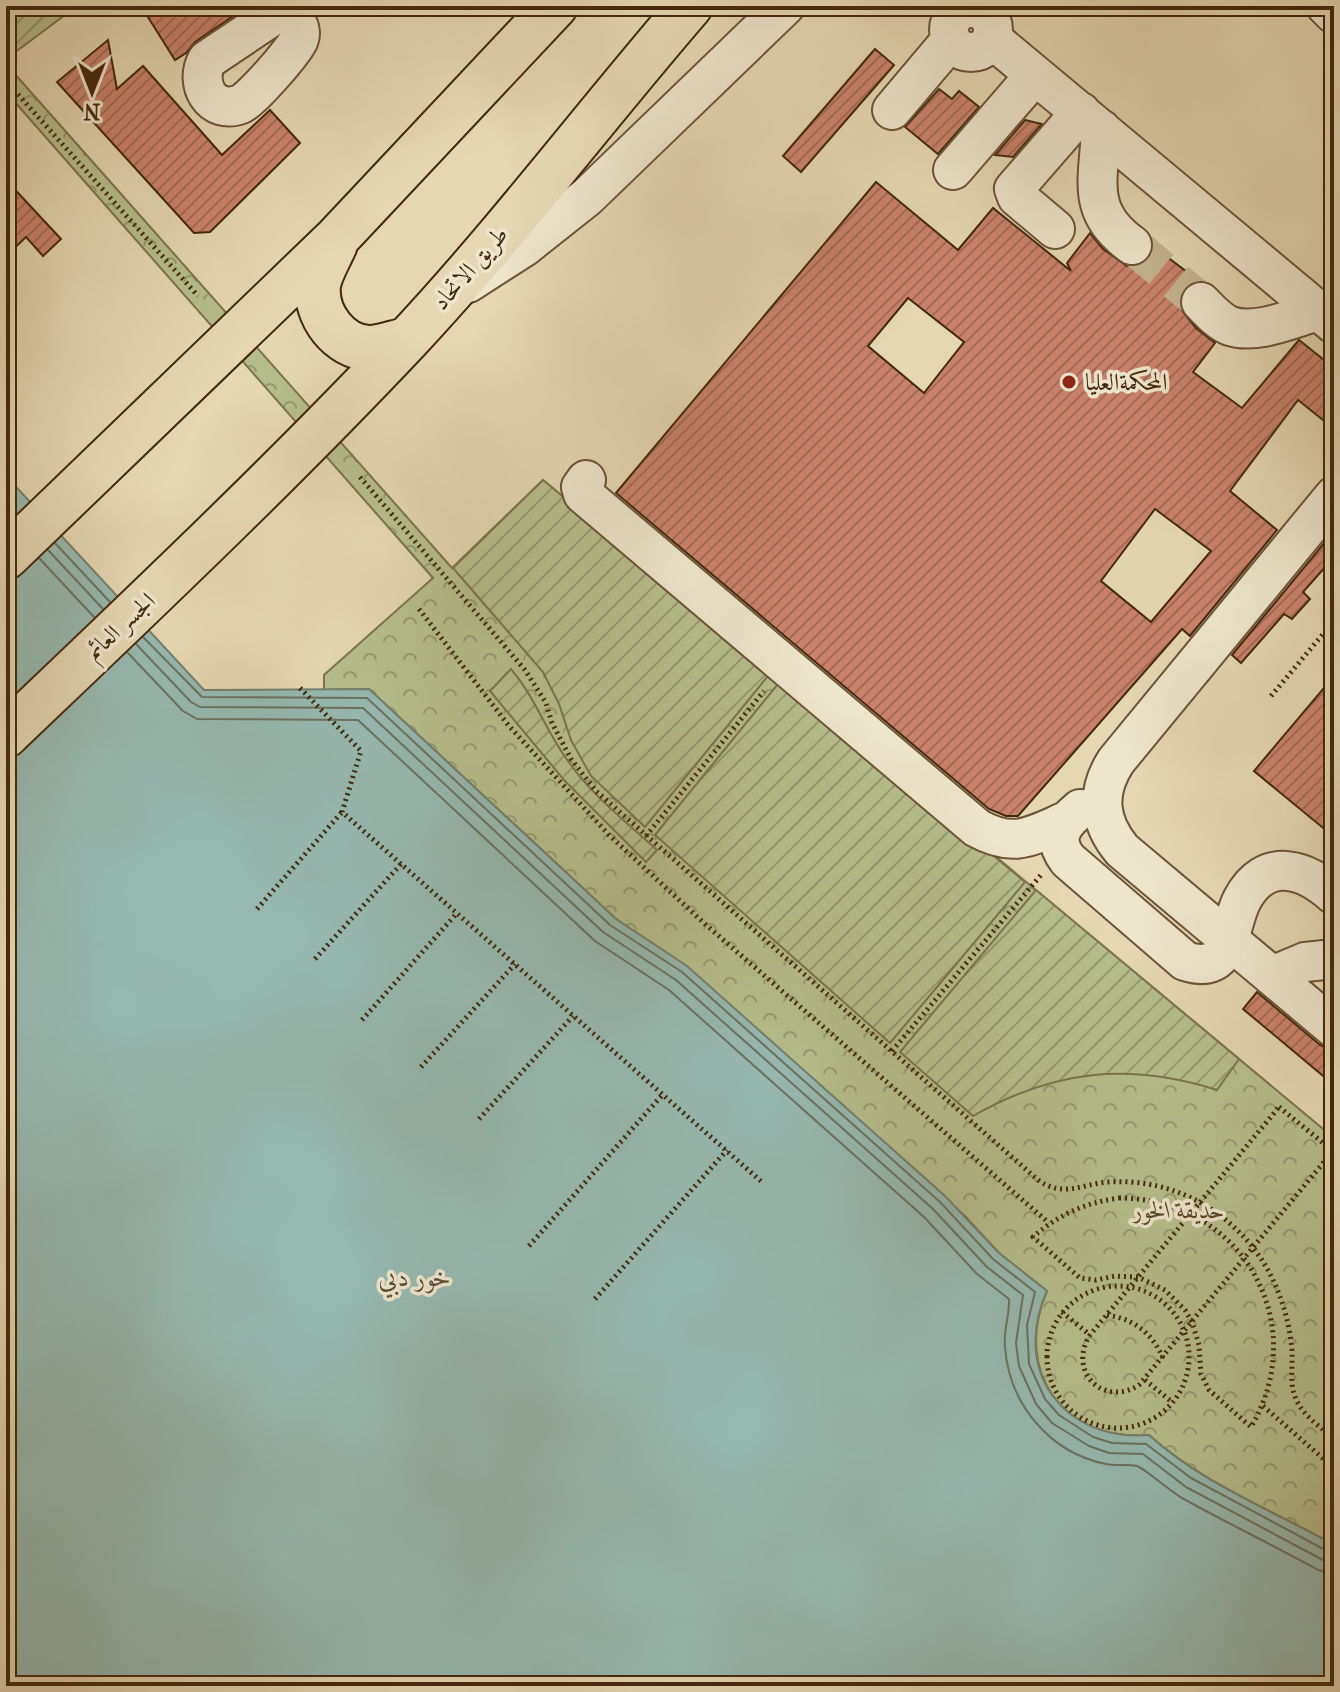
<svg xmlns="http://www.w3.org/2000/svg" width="1340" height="1692" font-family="'IM FELL French Canon',Amiri,serif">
  <defs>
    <pattern id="park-crowns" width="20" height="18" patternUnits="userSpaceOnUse" patternTransform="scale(2)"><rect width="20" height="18" fill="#b5be8b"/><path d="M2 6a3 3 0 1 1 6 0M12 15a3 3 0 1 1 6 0" fill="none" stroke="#959a70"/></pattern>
    <pattern id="garden-furrows" width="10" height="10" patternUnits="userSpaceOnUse" patternTransform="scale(2)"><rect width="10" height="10" fill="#b5be8b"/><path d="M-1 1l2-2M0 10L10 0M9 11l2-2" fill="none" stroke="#959a70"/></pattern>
    <pattern id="building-hatch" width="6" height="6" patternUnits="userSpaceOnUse" patternTransform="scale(2)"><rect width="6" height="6" fill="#c9826a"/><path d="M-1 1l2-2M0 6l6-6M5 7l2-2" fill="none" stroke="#a56a56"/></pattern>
  </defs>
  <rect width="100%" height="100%" fill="#e4d7b1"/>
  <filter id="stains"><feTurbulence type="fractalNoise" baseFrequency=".0025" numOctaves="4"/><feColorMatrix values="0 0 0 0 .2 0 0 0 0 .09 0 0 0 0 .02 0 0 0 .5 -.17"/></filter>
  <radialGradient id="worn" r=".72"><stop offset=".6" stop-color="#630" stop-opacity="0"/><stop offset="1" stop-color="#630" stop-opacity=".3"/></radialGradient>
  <path fill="url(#park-crowns)" stroke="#7c734c" stroke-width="2" d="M6,64l446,504 91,-88 791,658v407c-62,-35 -132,-62 -185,-110 -87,7 -136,-65 -102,-144l-48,-38 -34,-37 -316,-274 -33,-23 -247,-230 -45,1v-15l109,-97 -427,-486z"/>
  <path fill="url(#garden-furrows)" stroke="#7c734c" stroke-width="2" d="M51,6h26l-71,53v-47l17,3z
    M543,480l229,191 -127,156 -54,-51 -20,-36 -12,-36 -16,-32 -90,-104z
    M511,669c24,28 34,60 55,89 24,36 59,63 91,92l-11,12 -82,-82 -74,-89z
    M782,679l243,203 -135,161 -235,-208z
    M1036,890l203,169 -22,31c-89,-28 -163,-20 -244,26l-73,-64z"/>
  <path fill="#96b8b0" stroke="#757e6e" stroke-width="2" d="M6,476l198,214 165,-1 247,230 71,47 258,230 54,57 48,38c-36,79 16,151 102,144 52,48 123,75 185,110v141h-1328z"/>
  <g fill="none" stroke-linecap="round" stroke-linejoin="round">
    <path stroke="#6d705e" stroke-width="2" d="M55,543l55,59
      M48,550l55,59
      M39,558l55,59
      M143,637l59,60 165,1 243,227 72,47 258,230 53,57 42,33 -8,33 2,39 16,35 14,16 34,22 19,6 34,1 45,34 136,73 7,1
      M136,644l55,58 9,5 163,1 240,224 73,48 257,229 54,58 36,28 -7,48 3,23 17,38 16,19 37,23 20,7 34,1 43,33 137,73 11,2
      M127,652l56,59 14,8 161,1 237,221 74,49 255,227 53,57 32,25c1,15 -6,32 -4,48 4,57 45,106 101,117 10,2 21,0 31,2 7,2 34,26 45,32 45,25 91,47 136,72l16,4"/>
  </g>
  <path fill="url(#building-hatch)" stroke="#44280c" stroke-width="2" fill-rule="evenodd" d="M141,6h107l-53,36 -9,11 -11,7z
    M108,40l9,49 26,-23 79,89 48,-45 30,33 -90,89 -16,1 -137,-151z
    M875,49l19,16 -93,107 -18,-16z
    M939,89l13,10 7,-8 20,16 -41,47 -33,-27z
    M1025,120l17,4 -29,33 -18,-2z
    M6,180l55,59 -18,17 -17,-19 -20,19z
    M876,182l82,68 35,-42 78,63 -4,-8 23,-30 13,16 24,17h12l9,-6 6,-13 45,34 -14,6 -5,10v11l16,20 19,15 -22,29 49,36 57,-68 35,28v61l-36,-29 -68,91 47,39 -87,106 -8,-7 -164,187h-12l-17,-7 -373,-316zM908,298l56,44 -40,51 -56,-47zM1155,509l56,42 -60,71 -50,-41z
    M1334,531v26l-31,35 7,7 -18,20 -8,-5 -43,49 -9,-8z
    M1334,676v161l-80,-66z
    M1257,992l63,53 14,6v34l-91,-76z"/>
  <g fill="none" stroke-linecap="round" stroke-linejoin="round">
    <path stroke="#c4b490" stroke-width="38" stroke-dasharray="38 19" stroke-linecap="butt" d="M1132,245l69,57"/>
    <g stroke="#6c5435" stroke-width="42">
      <path id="minor" d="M1326,6l8,8
        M949 30a22 22 0 1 1 44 0a22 22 0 1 1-44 0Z
        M282,14l7,2 10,11c1,5 2,7 0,12 -4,11 -48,61 -58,65 -30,12 -47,-21 -34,-44l67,-45z
        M992,39l342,285
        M892,110l59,-70
        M1101,129c-2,51 -16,82 31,116
        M953,170l82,-95
        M1055,229l-38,-32 -3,-8 67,-77
        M468,283l56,-36 63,-50 198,-191
        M1201,302c9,9 17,19 29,24 27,9 63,-8 88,-15
        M586,480l-5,7 2,7 394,334c36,20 53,9 87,-6
        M1334,496l-218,265c-20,31 -18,60 6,89l212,178
        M1080,809c-18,15 -29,29 -12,51l117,101c48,16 43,-35 57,-61 23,-44 62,-32 92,-5
        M1272,976l33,-14 29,-3"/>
    </g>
    <g stroke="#44280c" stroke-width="48">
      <path id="major" d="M335,244c-5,12 -15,28 -17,41 -3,30 21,62 51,63 12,0 27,-6 38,-8
        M6,557l331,-319 218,-232
        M6,735c136,-130 273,-259 402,-396 99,-106 187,-223 282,-333"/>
    </g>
    <path stroke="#44280c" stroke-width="5" stroke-dasharray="2 4" stroke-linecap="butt" d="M6,6l20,4 14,-4
      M6,81l192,215
      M360,477l165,193 21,33 6,20 19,36 25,32 442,389c25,18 44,4 70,2 49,-3 94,14 129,48 33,31 51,76 55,120 1,16 -3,34 4,49 7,17 25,28 38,40
      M419,609l90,117 100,109 96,89 344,299
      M300,688l61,63 -19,61 421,371
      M1271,696l63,-75
      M646,836l118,-145
      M257,909l85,-97
      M315,959l86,-95
      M362,1020l95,-107
      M892,1051l149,-176
      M421,1067l94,-103
      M1279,1107l54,44 -194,234c-36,23 -72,-14 -49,-50z
      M479,1119l94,-103
      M1119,1198c121,0 194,124 132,229l-42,-37 -8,-16 -2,-29 -7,-23 -7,-12 -20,-20 -27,-13 -23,-1 -19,4 -16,-2 -47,-41c26,-23 52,-34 86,-39z
      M529,1246l134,-152
      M1047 1357a71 71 0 1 1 142 0a71 71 0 1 1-142 0Z
      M595,1299l132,-149
      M1062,1312l28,23
      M1107,1315c27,4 45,18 56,43
      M1145,1380l27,22
      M1263,1406l71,62"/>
    <use href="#minor" stroke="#ede5cc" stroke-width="38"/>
    <use href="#major" stroke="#e4d7b1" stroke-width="44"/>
  </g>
  <circle fill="#8f2418" stroke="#ede5cc" stroke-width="3" cx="1069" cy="382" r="8"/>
  <g text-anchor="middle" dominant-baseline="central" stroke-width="7" stroke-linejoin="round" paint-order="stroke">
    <g font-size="24" fill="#44280c" stroke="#ede5cc">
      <text transform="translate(470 268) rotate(-49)">طريق الاتحاد</text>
      <text transform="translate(120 626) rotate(-43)">الجسر العائم</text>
    </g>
    <g font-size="24" fill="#44280c" stroke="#ede5cc" text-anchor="start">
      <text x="1085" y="382">المحكمةالعليا</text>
    </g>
    <g font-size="24" font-style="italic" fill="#5b4625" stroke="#ede5cc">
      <text x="1179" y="1210">حديقة الخور</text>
    </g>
    <g font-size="26" font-style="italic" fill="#584c35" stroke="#ede5cc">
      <text x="415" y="1277">خور دبي</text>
    </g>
  </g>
  <rect width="1340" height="1692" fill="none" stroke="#e4d7b1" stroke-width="32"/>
  <rect x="8" y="8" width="1324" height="1676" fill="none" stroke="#44280c" stroke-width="4"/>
  <rect x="16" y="16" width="1308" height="1660" fill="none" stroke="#44280c" stroke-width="2"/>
  <g transform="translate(92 92) rotate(180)" stroke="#ede5cc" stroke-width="6" paint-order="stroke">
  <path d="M0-6L14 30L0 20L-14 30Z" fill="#44280c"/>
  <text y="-12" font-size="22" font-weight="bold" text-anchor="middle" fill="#44280c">N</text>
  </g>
  <rect width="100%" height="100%" filter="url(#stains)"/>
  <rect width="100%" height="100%" fill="url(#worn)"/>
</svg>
